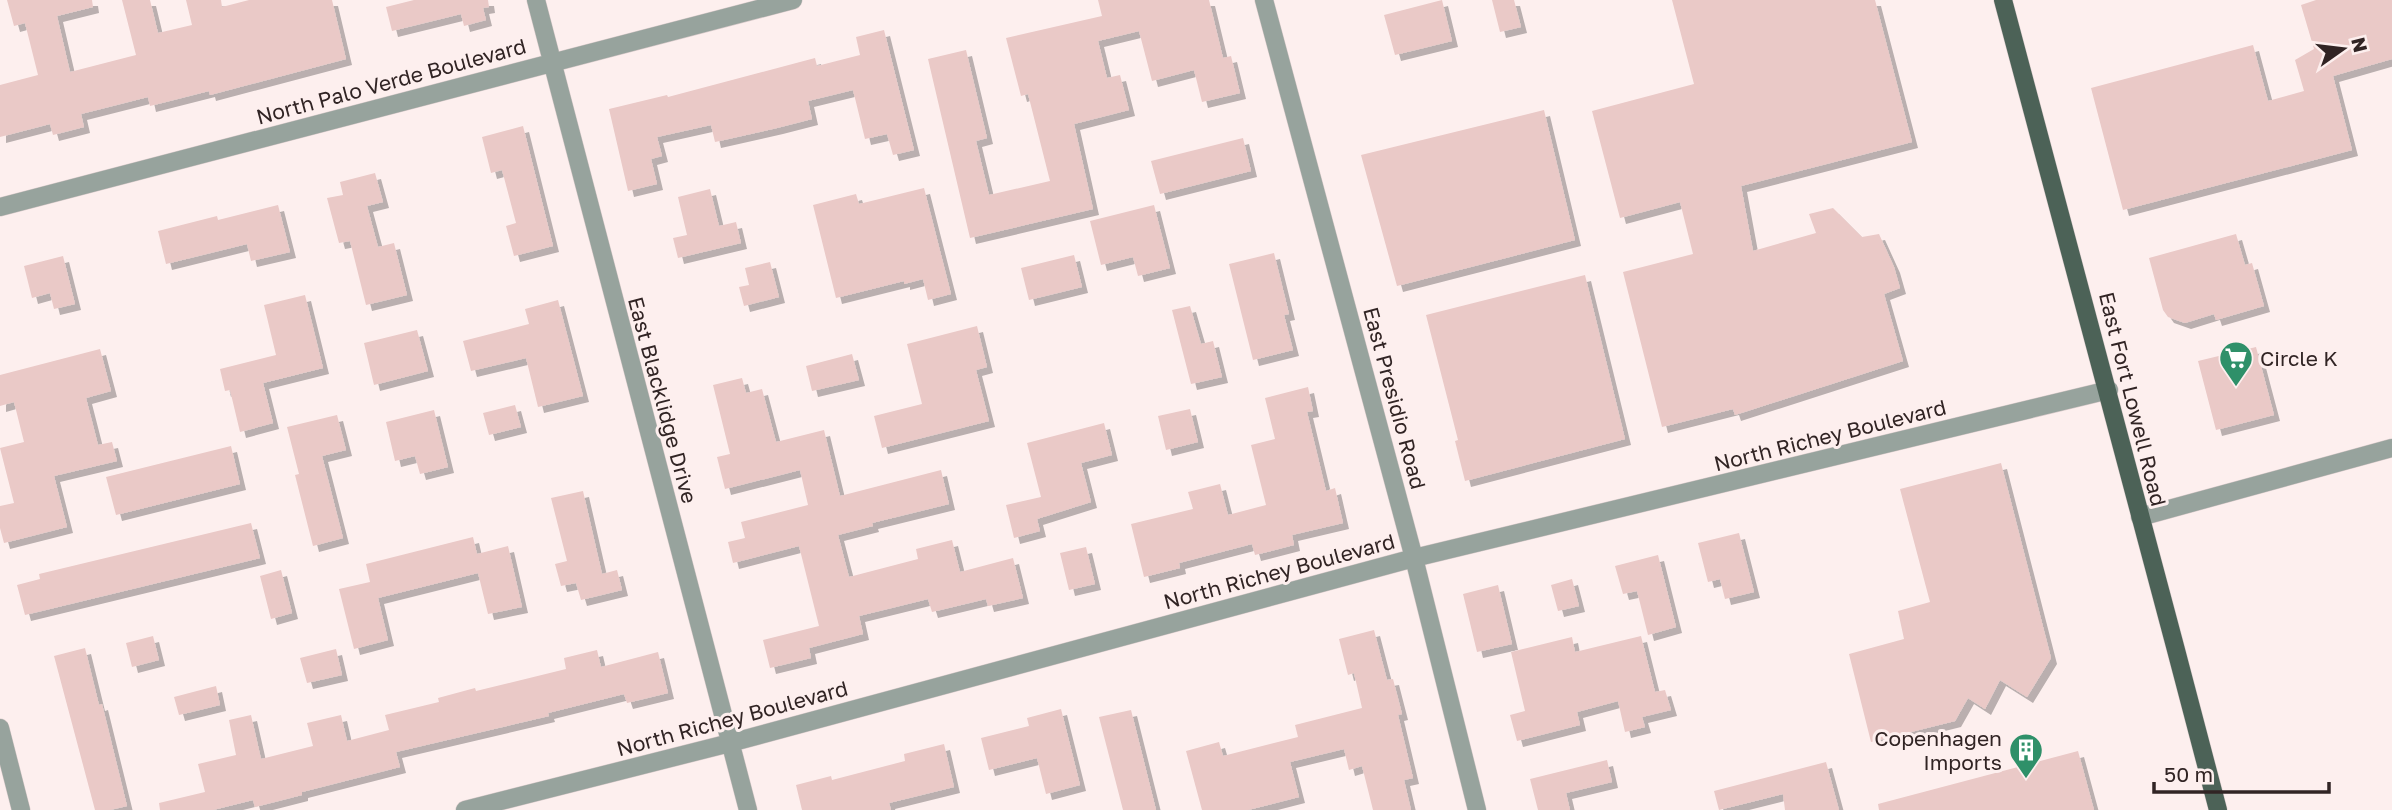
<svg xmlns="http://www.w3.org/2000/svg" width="2392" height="810" font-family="'Golos Text',sans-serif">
  <defs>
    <filter id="shadow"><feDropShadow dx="6" dy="6" stdDeviation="0" flood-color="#0004"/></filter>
  </defs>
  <rect width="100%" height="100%" fill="#fdefee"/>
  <path fill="#eac9c7" filter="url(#shadow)" d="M7,0h85l1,7 -36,9 13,56 66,-17 -14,-55h28l8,33 34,-8 -6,-25h35l1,7 27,-7h83l14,59 -136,36 -1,-4 -59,15 -2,-9 -67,17 3,13 -31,8 -3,-11 -50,13v-52l38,-10 -13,-52 -11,3z
    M414,0h74l1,7 -6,1 3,12 -22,6 -3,-12 -69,17 -6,-24z
    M1098,0h111l14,58 8,-2 9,37 -38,9 -8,-32 -42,11 -13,-50 -41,10 9,37 13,-3 9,35 -55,14 19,85 -123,29 -42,-179 38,-9 21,88 -11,3 13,54 61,-14 -22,-87 -7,2 -15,-58 96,-22z
    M1442,0l10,41 -57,14 -11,-40z
    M1492,0h22l7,27 -21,5z
    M1672,0h203l37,142 -171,44 12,65 63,-18 -7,-19 24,-6 29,29 17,-3 15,33 6,21 -16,6 19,67 -168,54 -2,-6 -71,18 -39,-155 70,-18 -13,-52 -60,16 -28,-107 102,-27z
    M2316,0h76v59l-59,17 19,74 -229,60 -32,-122 162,-43 15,56 36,-10 -9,-31 19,-11 -13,-44z
    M884,30l30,120 -21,5 -6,-21 -22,5 -12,-49 -45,11 4,18 -35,9 -62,14 -4,-17 -54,12 5,19 -11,3 6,25 -29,7 -19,-82 58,-14 1,2 147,-39 2,8 43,-11 -4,-18z
    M1544,110l31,130 -178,46 -36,-131z
    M523,126l30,120 -39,10 -8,-30 10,-3 -14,-53 -11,3 -9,-36z
    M1243,138l8,33 -91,23 -9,-33z
    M375,173l8,29 -16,4 11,41 16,-4 13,52 -41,10 -16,-64 -11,2 -12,-45 16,-3 -3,-13z
    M924,188l27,106 -23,6 -5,-21 -19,5v-3l-68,17 -23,-93 43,-11 3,10z
    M710,189l9,37 17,-4 5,21 -63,15 -5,-20 14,-3 -9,-38z
    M278,205l12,47 -39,9 -4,-17 -81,20 -8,-33 59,-15 1,4z
    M1154,205l16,63 -32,8 -5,-19 -32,8 -11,-44z
    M2236,234l9,31 7,-2 12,43 -48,14 -2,-6 -29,9 -17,-6 -5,-7 -14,-52z
    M1274,253l15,61 -5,1 9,35 -40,10 -24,-96z
    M1074,255l8,32 -53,13 -8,-32z
    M63,256l12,48 -21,5 -4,-16 -18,5 -8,-32z
    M770,262l9,35 -35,9 -5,-19 10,-2 -4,-17z
    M1585,275l40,164 -160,42 -10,-40 3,-1 -32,-125z
    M305,295l18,73 -60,15 10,40 -33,9 -10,-42 -5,1 -5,-22 56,-14 -12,-50z
    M558,300l25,96 -45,11 -12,-49 -55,13 -8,-30 66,-17 -4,-15z
    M1190,306l11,38 12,-3 9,36 -31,7 -19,-74z
    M977,326l10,41 -11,3 13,51 -107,27 -8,-32 48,-12 -15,-60z
    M417,330l11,41 -54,14 -10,-42z
    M2256,347l18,68 -58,15 -18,-69z
    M100,349l11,42 -25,7 12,47 14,-3 5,19 -63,15 13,51 -63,16 -4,-15v-22l14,-3 -14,-55 24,-6 -10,-40 -14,4v-31z
    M852,354l7,26 -47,11 -6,-25z
    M742,378l4,15 16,-4 14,53 48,-12 16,66 101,-26 8,34 -77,19 1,3 -35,9 11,42 69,-18 -2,-10 36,-9 8,32 53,-14 10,40 -35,8 -2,-7 -54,13 -4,-13 -69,17 4,18 -54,14 2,10 -41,10 -7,-28 56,-14 -20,-80 -66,17 -5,-21 17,-4 -4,-16 67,-17 -8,-35 -75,19 -8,-32 13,-3 -17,-69z
    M1308,387l5,24 -6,1 19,79 9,-3 8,35 -51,12 2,10 -39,10 -3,-11 -73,19 1,5 -36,9 -13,-53 62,-15 -5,-17 32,-8 8,31 38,-10 -15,-60 24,-6 -10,-41z
    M515,405l6,22 -32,8 -6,-22z
    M1190,409l8,33 -32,8 -8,-34z
    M434,410l14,57 -28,7 -5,-18 -20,5 -9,-39z
    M337,415l9,35 -24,6 21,82 -30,8 -18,-71 4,-1 -12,-47z
    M1104,423l8,32 -31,8 10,39 -54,17 3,12 -26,7 -8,-33 35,-8 -14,-54z
    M231,446l9,38 -124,31 -10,-38z
    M2001,463l50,195 -24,39 -27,-17 -15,29 -17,-11 -13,23 -84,21 -22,-88 55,-15 -6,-28 32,-9 -30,-113z
    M583,491l19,83 15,-4 5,20 -41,10 -5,-17 -15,3 -6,-22 12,-3 -16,-63z
    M251,523l9,35 -235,57 -8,-30 23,-6 -1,-5z
    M1739,533l15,59 -29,7 -5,-20 -12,3 -10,-39z
    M473,537l4,17 31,-8 14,61 -34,7 -10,-41 -100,25 10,42 -34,9 -15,-60 31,-7 -4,-18z
    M1086,547l9,37 -26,6 -9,-37z
    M1658,555l18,72 -28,8 -11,-44 -14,3 -8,-28z
    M281,570l11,43 -21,6 -11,-43z
    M1572,579l7,27 -21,5 -7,-26z
    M1498,585l14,59 -35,8 -14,-58z
    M1374,630l13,50 6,-1 9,35 -4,1 15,63 -9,2 7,30h-38l-11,-44 -13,4 -5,-21 -54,13 9,35 -51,13h-46l-16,-59 33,-9 4,14 75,-19 -3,-12 67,-17 -8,-35 -6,2 -9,-36z
    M153,636l6,24 -27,7 -6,-24z
    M1641,636l14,56 10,-2 6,20 -29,7 3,10 -20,5 -7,-31 -41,11 3,13 -63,16 -7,-26 15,-4 -14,-59 61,-15 3,15z
    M85,648l14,57 3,-1 25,102 -17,4h-15l-41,-154z
    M336,649l6,26 -35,8 -7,-25z
    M597,650l4,17 57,-15 10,41 -41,10 -3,-9 -76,19 1,3 -153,36 4,15 -98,25v3l-47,12 -2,-7 -40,10h-53l-1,-7 46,-11 -7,-28 38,-9 -7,-35 22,-5 10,44 52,-13 -6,-23 34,-8 6,26 42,-11 -4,-15 54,-13 -1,-4 37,-10 1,3 90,-22 -2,-11z
    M216,686l4,19 -41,10 -5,-18z
    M1061,709l19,76 -34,9 -9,-36 -48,12 -8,-32 48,-12 -2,-8z
    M1131,710l25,100h-33l-24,-93z
    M944,744l10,43 -65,16 2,7h-89l-6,-25 35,-9 1,4 73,-19 -1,-7z
    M2078,751l16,59h-215l-1,-6z
    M1607,760l5,22 -46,11 4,17h-32l-8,-31z
    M1826,762l13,48h-54l-2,-16 -64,16 -5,-19z"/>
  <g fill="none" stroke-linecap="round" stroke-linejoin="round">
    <g stroke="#d8caca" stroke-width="19">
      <path id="minor" d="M536,0l212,810
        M1264,0l150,558 63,252
        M0,207l793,-207
        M2140,517l252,-69
        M0,728l21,82
        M465,810l265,-67 684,-185 695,-168"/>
    </g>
    <g stroke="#d8caca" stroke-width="19">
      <path id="major" d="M2003,0c74,270 144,540 215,810"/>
    </g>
    <use href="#minor" stroke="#97a39d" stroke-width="18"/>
    <use href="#major" stroke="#4c6257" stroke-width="18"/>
  </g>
  <defs>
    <g id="supermarket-pin" transform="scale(1.75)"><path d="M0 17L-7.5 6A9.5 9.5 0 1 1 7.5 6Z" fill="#2f9069" stroke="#fdefee"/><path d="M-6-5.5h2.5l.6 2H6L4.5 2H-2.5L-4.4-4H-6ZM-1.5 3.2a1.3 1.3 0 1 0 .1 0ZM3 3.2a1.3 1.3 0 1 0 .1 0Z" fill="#fff"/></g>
    <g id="building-pin" transform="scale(1.75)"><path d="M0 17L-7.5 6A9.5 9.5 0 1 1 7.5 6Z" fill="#2f9069" stroke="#fdefee"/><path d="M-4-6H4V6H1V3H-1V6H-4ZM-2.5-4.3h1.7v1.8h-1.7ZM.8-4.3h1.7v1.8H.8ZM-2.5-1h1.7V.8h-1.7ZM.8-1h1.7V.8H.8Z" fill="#fff"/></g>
  </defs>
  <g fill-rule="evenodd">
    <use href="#supermarket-pin" x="2236" y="358"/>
    <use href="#building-pin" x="2026" y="750"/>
  </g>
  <g text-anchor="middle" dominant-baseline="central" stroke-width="6" stroke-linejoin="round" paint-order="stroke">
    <g font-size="21" fill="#312424" stroke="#fdefee">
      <text transform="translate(391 81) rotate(-15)">North Palo Verde Boulevard</text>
      <text transform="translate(1395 398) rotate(75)">East Presidio Road</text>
      <text transform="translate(2133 399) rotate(76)">East Fort Lowell Road</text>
      <text transform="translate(663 400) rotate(75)">East Blacklidge Drive</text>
      <text transform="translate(1830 435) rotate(-14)">North Richey Boulevard</text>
      <text transform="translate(1279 571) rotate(-15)">North Richey Boulevard</text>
      <text transform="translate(732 718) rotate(-15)">North Richey Boulevard</text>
    </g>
    <g font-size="21" fill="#312424" stroke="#fdefee" text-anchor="start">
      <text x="2260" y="358">Circle K</text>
      <text x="2002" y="738" text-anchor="end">Copenhagen<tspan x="2002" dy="24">Imports</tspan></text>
    </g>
  </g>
  <g transform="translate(2343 49) rotate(76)" stroke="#fdefee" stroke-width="5" paint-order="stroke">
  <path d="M0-5L12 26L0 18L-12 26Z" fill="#312424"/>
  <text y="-10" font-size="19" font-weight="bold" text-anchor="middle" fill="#312424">N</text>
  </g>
  <path d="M2154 782v10h175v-10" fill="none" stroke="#312424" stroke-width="3.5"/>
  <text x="2164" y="782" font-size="21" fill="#312424" stroke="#fdefee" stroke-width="5" paint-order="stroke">50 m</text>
</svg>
